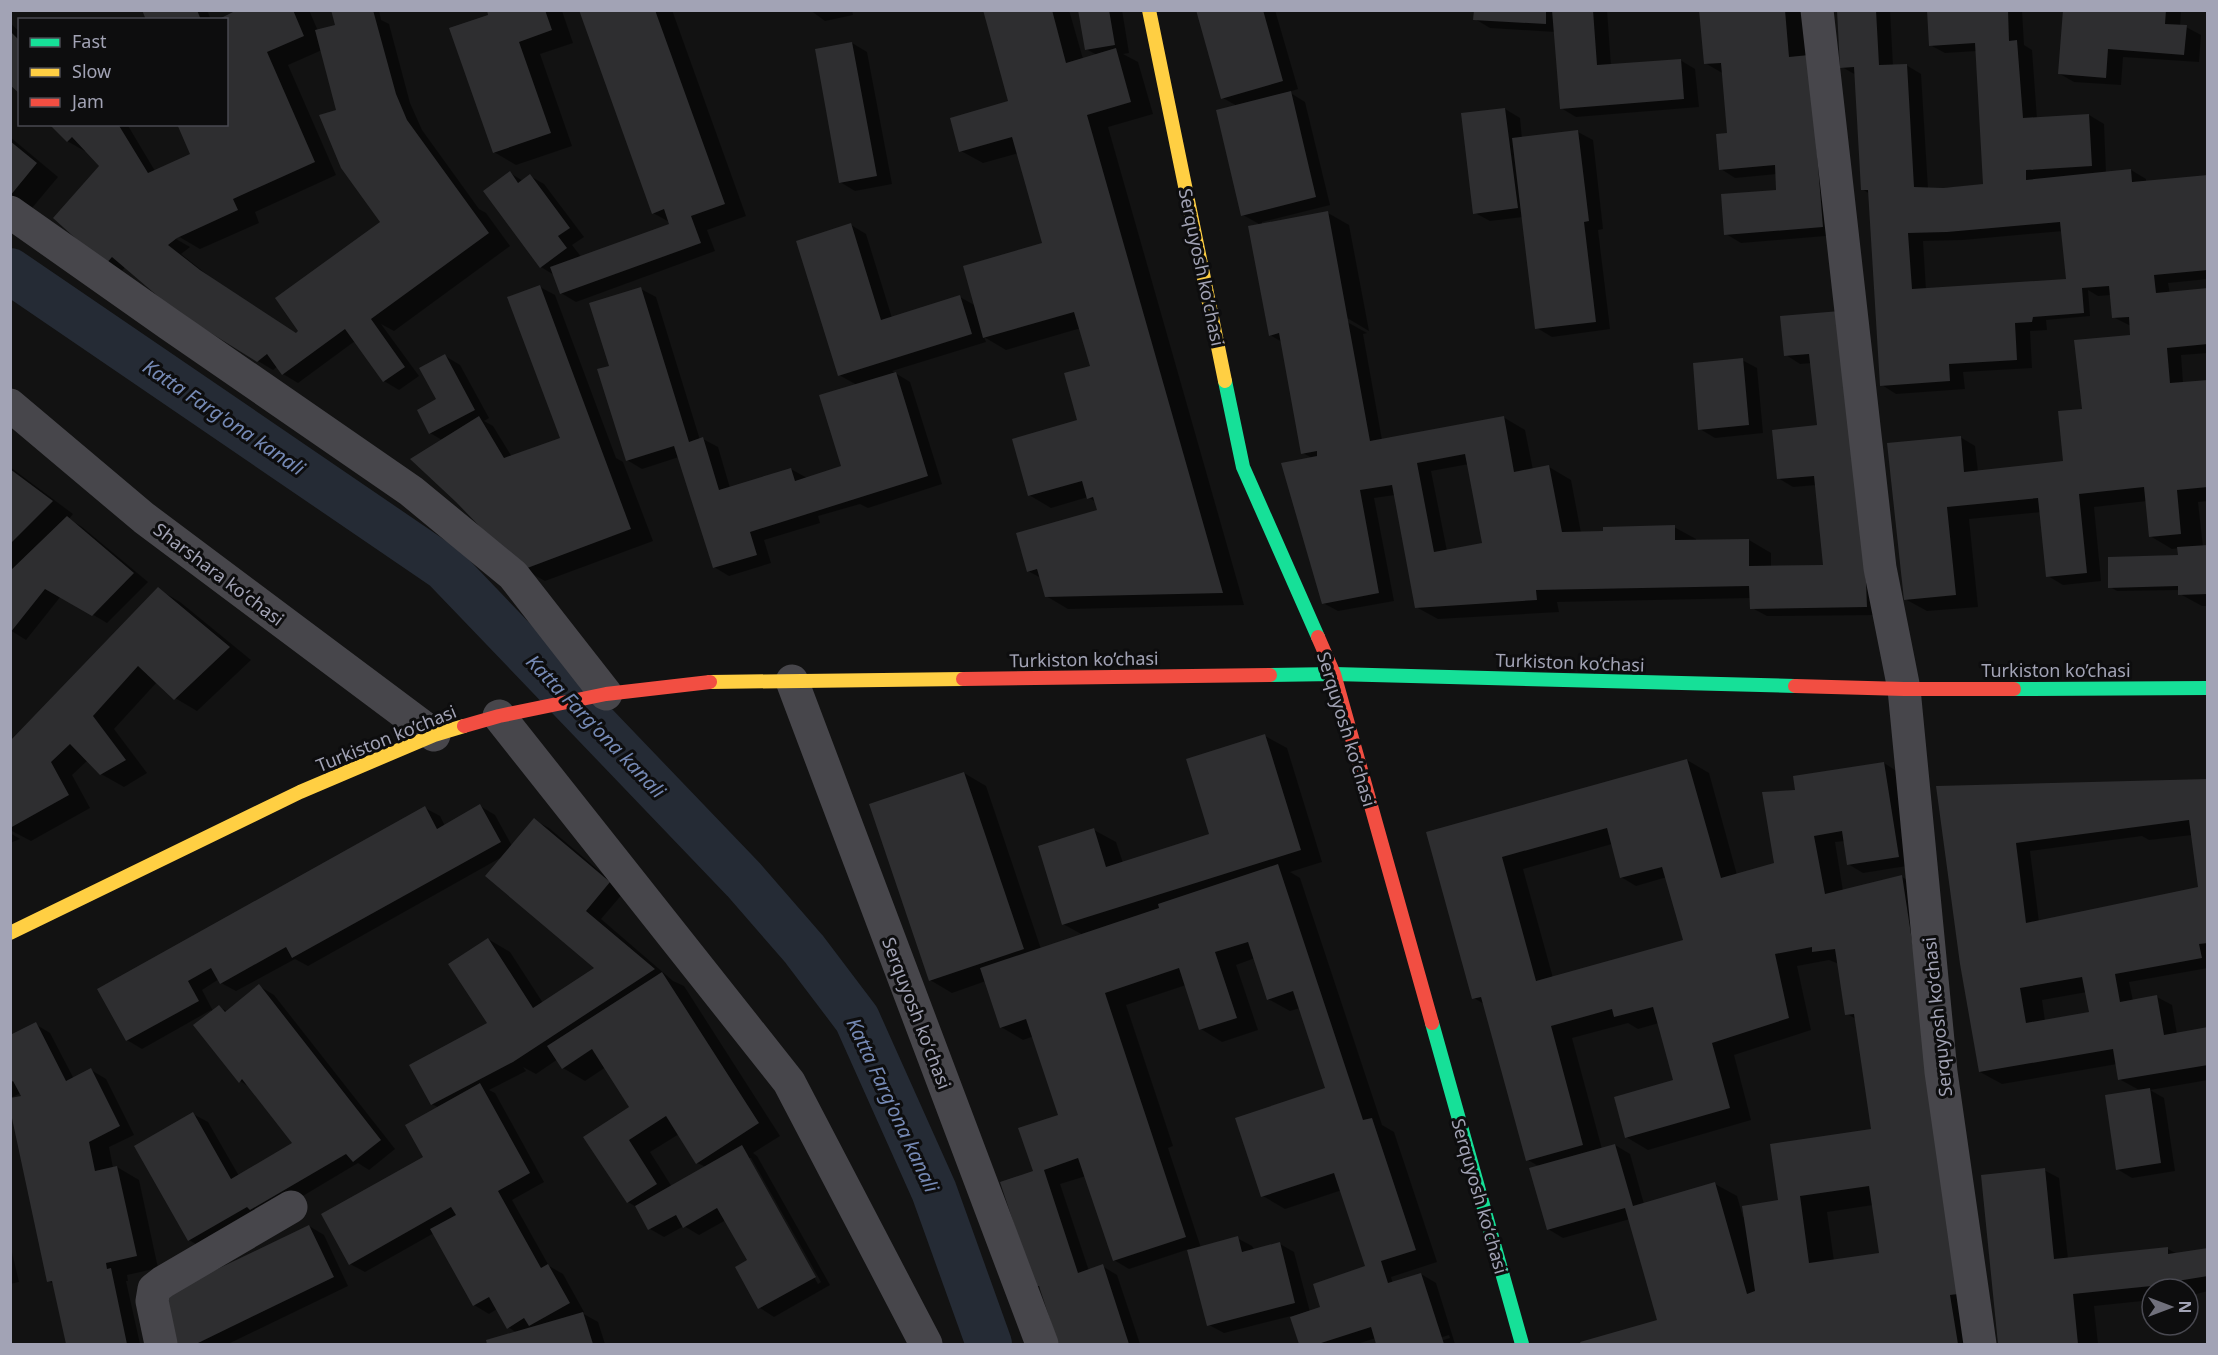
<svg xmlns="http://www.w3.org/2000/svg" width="2218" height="1355" font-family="'Noto Sans',sans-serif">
  <rect width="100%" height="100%" fill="#121212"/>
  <path fill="#0007" fill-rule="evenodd" d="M144,10h63l4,10h-63z
    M241,10h68l9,21 21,-6 -7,-15h47l2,10 8,4 21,79 12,27 57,79 7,4 24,33 -116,85 -13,-7 38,52 -20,14 -15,-9 -29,-40 -57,42 -15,-9 -5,-8 -5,4 -15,-9 -132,-95 -5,6 -15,-8 -5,-98 -11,-12 -23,-13 -16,-17h76l28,47 37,-16 34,-31zM322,50l16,61 44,111 -85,112 -82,-53 -34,-27 9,-7 -21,-12 2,-3 29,17 59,-26 -4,-11 81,-37 -48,-110z
    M488,10l74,1 11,32 -33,11 32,92 -56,19 -22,-13 -4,-136z
    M580,10h92l74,206 -39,14 8,21 -139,51 -15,-9 -7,-18 -13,-8 -31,-94 13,8 7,-5 14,8 40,53 -12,8 10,13 91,-34 -20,-11z
    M810,10h42l1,5 -28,6z
    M984,10h85l14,49 14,-4 -11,-6 -6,-39h42l7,43 -6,1 15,8 15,52 -45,13 136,478 -176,4 -22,-13 -5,-18 -13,-7 71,-60 -3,-9 -8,-5 -37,11 -22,-13 50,-74 13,-54 -11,-39 -75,22 -22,-13 2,5 -94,29 18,11 32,102 -74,24 -8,-4 -42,12 2,7 -56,17 7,23 -42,13 -15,-9 -35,-110 -37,12 -15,-9 -17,-93 31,-78 15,8 44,143 3,-1 15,8 12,41 61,-19 16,9 36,-11 14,-82 -18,-10 12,-150 15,9 26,84 68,-21 16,9 68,-62 -25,-91 -36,10 -22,-12 49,-49z
    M1198,10h77l23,79 -9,3 16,10 25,103 -68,17v3l66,-12 21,12 20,106 -27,-16 -2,3 27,15 -4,1 19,106 121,-23 22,13 8,40 16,-3 22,13 10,53 93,-6 22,12v2l53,-1 22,13v14h53l-8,-82 -23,2 -15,-9 40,-51 -6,-64 -12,1 -14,-9 54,-43 41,303 -114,1 -15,-8 -1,-10 -194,4 2,10 -121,7 -22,-12 -21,-112 -21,3 20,103 -56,10 -15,-8 -11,-145 -9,-5 -21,-111 -12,-7 -9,-110 -18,-10 -6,-109 -14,-8zM1469,464l15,80 -37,7 -16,-80z
    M1475,10h132l4,56 69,-6 15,9 4,38 -123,10 -15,-9 -6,-76 -65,-4 -15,-9z
    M1612,10h27l-23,2z
    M1701,10h104l32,225 -96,8 -15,-9 52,-43 -1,-17 -42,4 -14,-9 8,-35 -5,-60 -19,-11z
    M1838,10h52l3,56 13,-1 15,9 7,115 57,-4 -8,-134 -32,2 -15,-8 -2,-35h94l2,35 8,5 5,69 52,-4 15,9 2,49 25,-3 15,9v3l62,-6v103l-40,4 2,11 38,-4v63l-27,2 2,28 25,-2v120l-10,1 5,45h5v59h-6l-22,-12v-4l-63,1 -7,-4 69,-30v-9l-7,1 -22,-13 -3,-35 -53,6 7,74 -38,4 -15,-9 -7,-64 -72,7 9,88 -51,4 -22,-12 55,-162 15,9 3,26 87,-9 18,-53 52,-74 -4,-10 -18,-9 -2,-22 -13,1 -10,-6 2,26 -44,4 1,10 -17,1 2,37 -69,4 2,17 -69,5 -14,-9 -12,-191 -8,-5 -6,-114 -14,-8zM2063,231l8,50 -145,9 -3,-49 40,-1z
    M2064,10h117l-1,17h6l15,8 -2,27 -76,-5 -2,28 -47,-3 -14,-8z
    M10,23l10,9v60l-10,-9z
    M852,43l15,9 25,132 -37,7 -15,-9z
    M1505,109l15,9 2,21 56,-7 15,8 10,89 -5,1 12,99 -58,8 -15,-9 -14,-111 -33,4 -15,-8z
    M10,137l48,40 -26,31 -21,-12z
    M540,287l15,8 61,163 7,4 30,79 -108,40 -22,-12 -81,-129 -12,-7 15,-77 15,9 29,53 -5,3 9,5 19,31 50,-18z
    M1742,360l15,8 6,65 -48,5 -15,-9z
    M10,467l63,47 -4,5 13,8 66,55 -41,41 -46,-27 -35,44 -16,-10 4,-60 -4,-3z
    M158,589l22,13 71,58 -54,51 -22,-13 -18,-16 -43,47 33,44 -23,14 -23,-13 -13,-14 -16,15 18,33 -59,33 -21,-11v-87z
    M1265,736l22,12 35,114 -32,10 10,6 82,247 12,7 43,130 -46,15 2,7 28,-10 15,9 19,61h-25l20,-6 -1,-3 -29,9h-42l-2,-6 -19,6h-56l-10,-28 -67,17 -15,-8 -20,-76 -60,20 -15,-9 -28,-84 -26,8 29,87 13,-5 15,9 23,69h-80l-18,-55 -5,-3 -2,-114 25,-56 -26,-80 -11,4 -22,-13 -15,-46 -34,12 -22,-13 34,-207 22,13 55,163 42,-14 -20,-11 31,-94 22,12 7,21 88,-28zM1255,958l13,41 22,12 10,-3 27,81 -64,107 22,13 57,-19 27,76 -47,41 -12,5 -16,-60 -14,-8 -26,6 -2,-4 -15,-8 -36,10 -33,-100 5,-2 -47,-141 60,-20 15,44 21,13 36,-12 -22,-65z
    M1687,760l22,13 28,102 38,-11 22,-74 87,-27 14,9 15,93 -50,8 -15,-9 -3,-23 -10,1 8,49 59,-14 22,12 53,455h-394l-1,-1 77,-22 -29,-102 -67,19 -15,-9 -8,-62 -12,-7 -44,-156 -10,-6 -46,-165zM1612,844l9,33 15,9 31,-9 18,64 -132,37 -30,-109zM1829,960l10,4 8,50 9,5 19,111 -95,71 -35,16h-2l-6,-21 -22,-12 -71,20 -14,-50 -15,-9 -13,4 -30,-111 56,-15 10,6 21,-6 15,58 -48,56 22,13 103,-30 -17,-65 77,-25 -14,-64zM1873,1205l7,49 -46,7 -7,-49z
    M2208,781v187l-79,14 4,19 24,-4 15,8 5,29 31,-5v51l-58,10 14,8 11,73 -43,7 -15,-9 24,-78 -22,-12 -2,-15 -115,20 -22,-12 -42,-285zM2192,835l7,53 -160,34 -9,-71 112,-15 7,4zM2087,992l4,22 -46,7 -3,-21z
    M480,806l15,9 17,31 22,-26 15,8 75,64 -23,27 72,62 11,5 96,150 -27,17 4,3 73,129 -56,32 -14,-9 -23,-40 12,-7 -23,-41 -27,15 -15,-9 -20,11 -14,-8 -12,-21 -10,-6 -43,-65 46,-30 -25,-40 -21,14 -22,-13 -5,-9 -22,15 -13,-7 3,4 -37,19 6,3 49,89 -32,18 37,66 14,8 21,38 -2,1 16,9 7,22h-116l-1,-3 29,-8 -9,-6 -11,-18 -8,5 -15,-9 -40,-72 -69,39 -15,-8 75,-107 14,-49 -7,-4 57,-80 -1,-85 22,13 33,51 53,-35 -94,-111 -194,109 -13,-7 -59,32 -15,-8 -2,-4 -17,11 11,21 6,-4 9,5 31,-26 15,9 121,154 -26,21 -11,-7 -92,55 -62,31 -15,-9 4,-126 15,8 31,54 56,-33 -44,-55 -11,-7 -29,-71 -69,39 -15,-9 -28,-50 326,-182 15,8 5,10zM679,1134l18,29 9,4 -34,20 -22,-35zM747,1158h4l70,124 -3,2z
    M10,833l10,6 -10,4z
    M35,1024l15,9 24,46 17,-9 15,9 28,56 -25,12 4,21 4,-1 22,13 19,88 -31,7 1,6h-2l14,63h-73l-13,-60 -6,-3 -25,-184 -2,-4 -11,5v-61z
    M2044,1170l15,8 9,81 100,-10 9,5 31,-5v42l-20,5v-7h-36v11l-58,6 4,38h-99l-17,-168z
    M309,1226l15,9 24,51 -120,58h-50l-21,-44z
    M10,1244l9,38 -9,2z"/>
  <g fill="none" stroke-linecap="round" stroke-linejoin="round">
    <path stroke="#252b35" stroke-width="46" d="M10,271l435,297 299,312 60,69 53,70 77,172 55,153"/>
  </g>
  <path fill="#2e2e30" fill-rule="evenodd" d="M142,10h55l4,10h-55z
    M237,10h56l11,26 -37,16 48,110 -82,37 5,11 -61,28 -9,7 32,25 96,63 2,-2 -23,-33 105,-76 -39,-54 -22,-53 17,-5 -21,-80 20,-5 -4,-15h42l23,84 11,26 82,113 -118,86 34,48 -22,15 -38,-53 -63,46 -15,-21 -10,8 -83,-52 -62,-53 -7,8 -52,-47 46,-52 -27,-29 -5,5 -18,-18h69l30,49 42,-19 -13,-30h49v-104h-9z
    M487,10h58l7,20 -33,12 32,91 -58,20 -44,-125 39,-13z
    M579,10h76l70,194 -34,12 10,27 -141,51 -10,-27 119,-43 -5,-15 -12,5z
    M983,10h69l14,53 50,-15 15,54 -44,13 136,478 -178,4 -8,-28 -10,3 -11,-39 81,-23 -4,-13 -6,2 -5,-18 -54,15 -16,-57 65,-19 -13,-47 26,-7 -16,-54 -91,26 -20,-72 79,-23 -30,-106 -53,15 -9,-34 58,-17z
    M1078,10h31l6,35 -30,5z
    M1196,10h67l20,71 -62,18z
    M1474,10h72v14l-73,-4z
    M1552,10h41l4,55 84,-6 3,40 -124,10z
    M1699,10h86l4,47 20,-2 14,172 -99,8 -3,-41 55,-4 -1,-25 -56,5 -3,-36 11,-1 -6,-70 -17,1z
    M1837,10h39l3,55 28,-1 7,123 29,1 40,-4 -8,-141 -46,3 -2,-36h81l1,31 8,-1 6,78 66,-4 3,52 -66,4v10l105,-11 1,13 76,-7v95l-54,5 2,18 52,-5v56l-41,4 3,35 38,-3v107l-31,3 4,44 -32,3 -5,-50 -65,7 8,79 -41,4 -8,-79 -91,9 9,88 -52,5 -17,-157 74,-7 3,36 99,-11 -5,-50 24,-2 -8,-69 56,-5 -1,-18 -17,1 -3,-32 -27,2 2,25 -51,4 -1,5 -17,1 2,37 -68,4 1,17 -70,5 -12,-196h-7l-7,-123 -14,1zM2060,222l6,57 -154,10 -4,-56 39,-1z
    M2063,10h103l-1,14 22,1 -3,30 -76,-6 -2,29 -48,-4z
    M10,31l10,10v53l-10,-9z
    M852,42l25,134 -38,7 -24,-134z
    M1291,91l25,106 -75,19 -25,-106z
    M1505,108l13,100 -45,6 -12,-101z
    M1578,130l11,91 -5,1 12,100 -61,7 -23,-191z
    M10,141l27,22 -27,33z
    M510,171l8,12 12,-9 40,54 -12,8 9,12 -27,20 -57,-77z
    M1328,211l42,230 134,-25 10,56 35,-7 13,67 41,-1v-4l72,-2v15l74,-1v27l74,-1 -9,-89 -37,3 -5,-49 45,-5 -8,-71 -25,2 -4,-40 60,-5 26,270 1,26 -117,2 -1,-23 -213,4 1,10 -122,8 -23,-123 -32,5 19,103 -57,11 -41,-141 36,-7v-5l-16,3 -22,-121 -10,3 -21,-110zM1465,454l17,89 -48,9 -17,-89z
    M851,223l30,97 79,-25 12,39 -134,42 -42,-135z
    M540,285l91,244 -109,41 -66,-68 -46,-43 69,-43 25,42 56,-20 -53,-141z
    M641,287l48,155 14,-5 16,53 72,-22 4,13 46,-15 -22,-71 77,-23 32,104 -178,56 7,23 -44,13 -39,-122 -48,15 -29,-92 12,-3 -20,-63z
    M445,354l30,56 -46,24 -12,-24 19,-11 -17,-31z
    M1743,358l6,67 -51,5 -5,-67z
    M10,469l43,32 -43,43z
    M67,516l67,57 -42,43 -47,-27 -35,44v-62z
    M2208,545v49l-30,1v-9l-70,2v-31l70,-2 -1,-8z
    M158,587l72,60 -56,53 -36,-34 -45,50 33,44 -26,15 -30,-31 -19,18 18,33 -59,33v-87z
    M1265,734l36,116 -239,75 -24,-79 56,-18 12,39 103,-33 -23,-75z
    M1687,759l34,119 53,-15 -12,-71 33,-2 -2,-14 91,-14 15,95 -52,8 -5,-34 -28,5 11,58 77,-19 37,244 19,175 -8,1 8,49h-377l-1,-2 77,-22 -32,-112 -78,22 -18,-62 86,-24 18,62 82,-24 32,112 8,-3 -13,-85 36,-6 -8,-56 101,-15 -17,-115 -9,1 -10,-66 -23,3v-5l-37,7 14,64 -77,25 18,65 -105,30 -11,-41 59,-17 -20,-73 -39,10 -2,-8 -61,17 32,119 -57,16 -45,-164 -9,2 -46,-167zM1607,828l13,50 42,-11 21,73 -147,41 -34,-124zM1869,1186l10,67 -70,10 -9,-67z
    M964,772l60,177 -95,32 -60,-177z
    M2208,779v164l-9,1 3,14 -87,16 5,28 37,-7 7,40 44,-8v38l-90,15 -5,-31 -134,23 -19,-108 -24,-178zM2189,820l9,67 -172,36 -10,-80zM2082,977l7,35 -63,11 -6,-35z
    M480,804l21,38 -209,116 -6,-11 -66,37 -9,-16 -23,13 11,20 -73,40 -29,-52 328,-183 12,23z
    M534,818l76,64 -24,29 69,58 -142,93 -82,43 -22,-40 78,-42 -39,-59 40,-26 45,70 61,-40 -109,-92z
    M1278,864l85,256 9,-2 44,132 -35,11 7,22 33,-10 23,71h-68l-5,-17 -53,17h-19l-9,-27 30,-10 -7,-23 52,-18 -31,-93 -73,24 -26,-79 90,-30 -32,-97 -26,9 -19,-58 -33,10 22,66 -38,12 -20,-62 -74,25 81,244 -73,24 -35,-103 -34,12 34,103 25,-9 26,80h-71l-19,-58 -4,1 -35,-105 33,-11 -15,-43 40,-13 -32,-96 -26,9 -20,-60 179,-60 -1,-4z
    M662,972l97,151 -63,41 -30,-48 -37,24 28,44 -30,19 -44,-66 46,-30 -37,-58 -30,20 -15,-23z
    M259,984l122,156 -28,22 -7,-8 -96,56 -3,-3 -59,34 -54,-95 59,-34 38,67 61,-36 -50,-64 -3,4 -46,-58 26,-20 6,7z
    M36,1022l30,59 25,-13 29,58 -31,16 6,29 22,-5 20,90 -31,7 1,6 4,-1 16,76h-61l-14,-63 -5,1 -37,-173v-11l11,-2 -8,-15 -3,2v-48z
    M480,1083l50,90 -32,18 43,77 7,-4 22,39 -41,23 -5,-8 -17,11 -18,-32 -16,9 -43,-77 26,-14 -5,-8 -102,58 -28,-51 102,-57 -18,-32z
    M2150,1088l11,75 -45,7 -11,-75z
    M742,1145l74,132 -58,32 -23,-42 12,-7 -30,-52 -34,20 -7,-13 -28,15 -13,-24z
    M2045,1168l9,91 114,-12v7l40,-6v28l-37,6v2l-98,10 5,50h-80l-17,-169z
    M309,1225l25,52 -138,67h-19l-22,-45z
    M1238,1236l4,16 38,-10 15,61 -88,23 -20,-76z
    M583,1312l10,32h-106l-1,-4z"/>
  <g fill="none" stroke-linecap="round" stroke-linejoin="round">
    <path stroke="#47464b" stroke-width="33" d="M1817,10l63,558 24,121 37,383 39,272
      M10,212l159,112 242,167 102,84 93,119
      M10,405l134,113 290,217
      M792,681l250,663
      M499,716l290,366 137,262
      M161,1344l-9,-43 2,-12 9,-7 128,-75"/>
    <path stroke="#16e098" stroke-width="14" d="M1225,381l18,86 75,170
      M1270,675l64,-1 461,12
      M2014,689l194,-1
      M1432,1023l90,321"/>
    <path stroke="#ffcf43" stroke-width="14" d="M1149,10l76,371
      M710,682l253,-3
      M10,933l290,-141 134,-57 30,-9"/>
    <path stroke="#f24e42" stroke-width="14" d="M1318,637l16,37 98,349
      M963,679l307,-4
      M1795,686l109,3h110
      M464,726l35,-10 107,-22 104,-12"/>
  </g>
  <g text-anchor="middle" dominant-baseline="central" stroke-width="6" stroke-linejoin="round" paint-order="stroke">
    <g font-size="18" fill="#a2a3b5" stroke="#0d0d0e">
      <text transform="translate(1202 267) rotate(78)">Serquyosh koʻchasi</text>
      <text transform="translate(219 574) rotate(37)">Sharshara koʻchasi</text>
      <text transform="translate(1084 659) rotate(-1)">Turkiston ko’chasi</text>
      <text transform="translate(1570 662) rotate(2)">Turkiston ko’chasi</text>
      <text x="2056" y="670">Turkiston ko’chasi</text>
      <text transform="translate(1347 729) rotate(73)">Serquyosh koʻchasi</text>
      <text transform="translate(386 738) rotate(-22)">Turkiston ko’chasi</text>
      <text transform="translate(917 1013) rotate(69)">Serquyosh koʻchasi</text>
      <text transform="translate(1937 1017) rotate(-96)">Serquyosh koʻchasi</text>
      <text transform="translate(1480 1196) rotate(74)">Serquyosh koʻchasi</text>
    </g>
    <g font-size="20" font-style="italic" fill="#7589b4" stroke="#0d0d0e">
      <text transform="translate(224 417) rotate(34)">Katta Farg'ona kanali</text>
      <text transform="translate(596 726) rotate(46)">Katta Farg'ona kanali</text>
      <text transform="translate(893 1105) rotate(65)">Katta Farg'ona kanali</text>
    </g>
  </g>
  <rect width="2218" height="1355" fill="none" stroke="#a2a3b5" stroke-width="24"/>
  <rect x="18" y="18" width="210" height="108" fill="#0d0d0e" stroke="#494951" stroke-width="1.5"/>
  <rect x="30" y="38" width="30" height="9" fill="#16e098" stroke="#494951" stroke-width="1.5"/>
  <text x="72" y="48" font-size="18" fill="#a2a3b5">Fast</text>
  <rect x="30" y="68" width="30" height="9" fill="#ffcf43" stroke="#494951" stroke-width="1.5"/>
  <text x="72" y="78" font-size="18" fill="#a2a3b5">Slow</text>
  <rect x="30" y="98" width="30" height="9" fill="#f24e42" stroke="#494951" stroke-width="1.5"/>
  <text x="72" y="108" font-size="18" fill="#a2a3b5">Jam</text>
  <g transform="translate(2170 1307) rotate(90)"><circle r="28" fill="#0d0d0e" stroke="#494951" stroke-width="1.5"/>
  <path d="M0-4.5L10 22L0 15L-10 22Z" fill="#70707c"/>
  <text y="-9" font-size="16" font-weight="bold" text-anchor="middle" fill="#a2a3b5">N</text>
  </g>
</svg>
